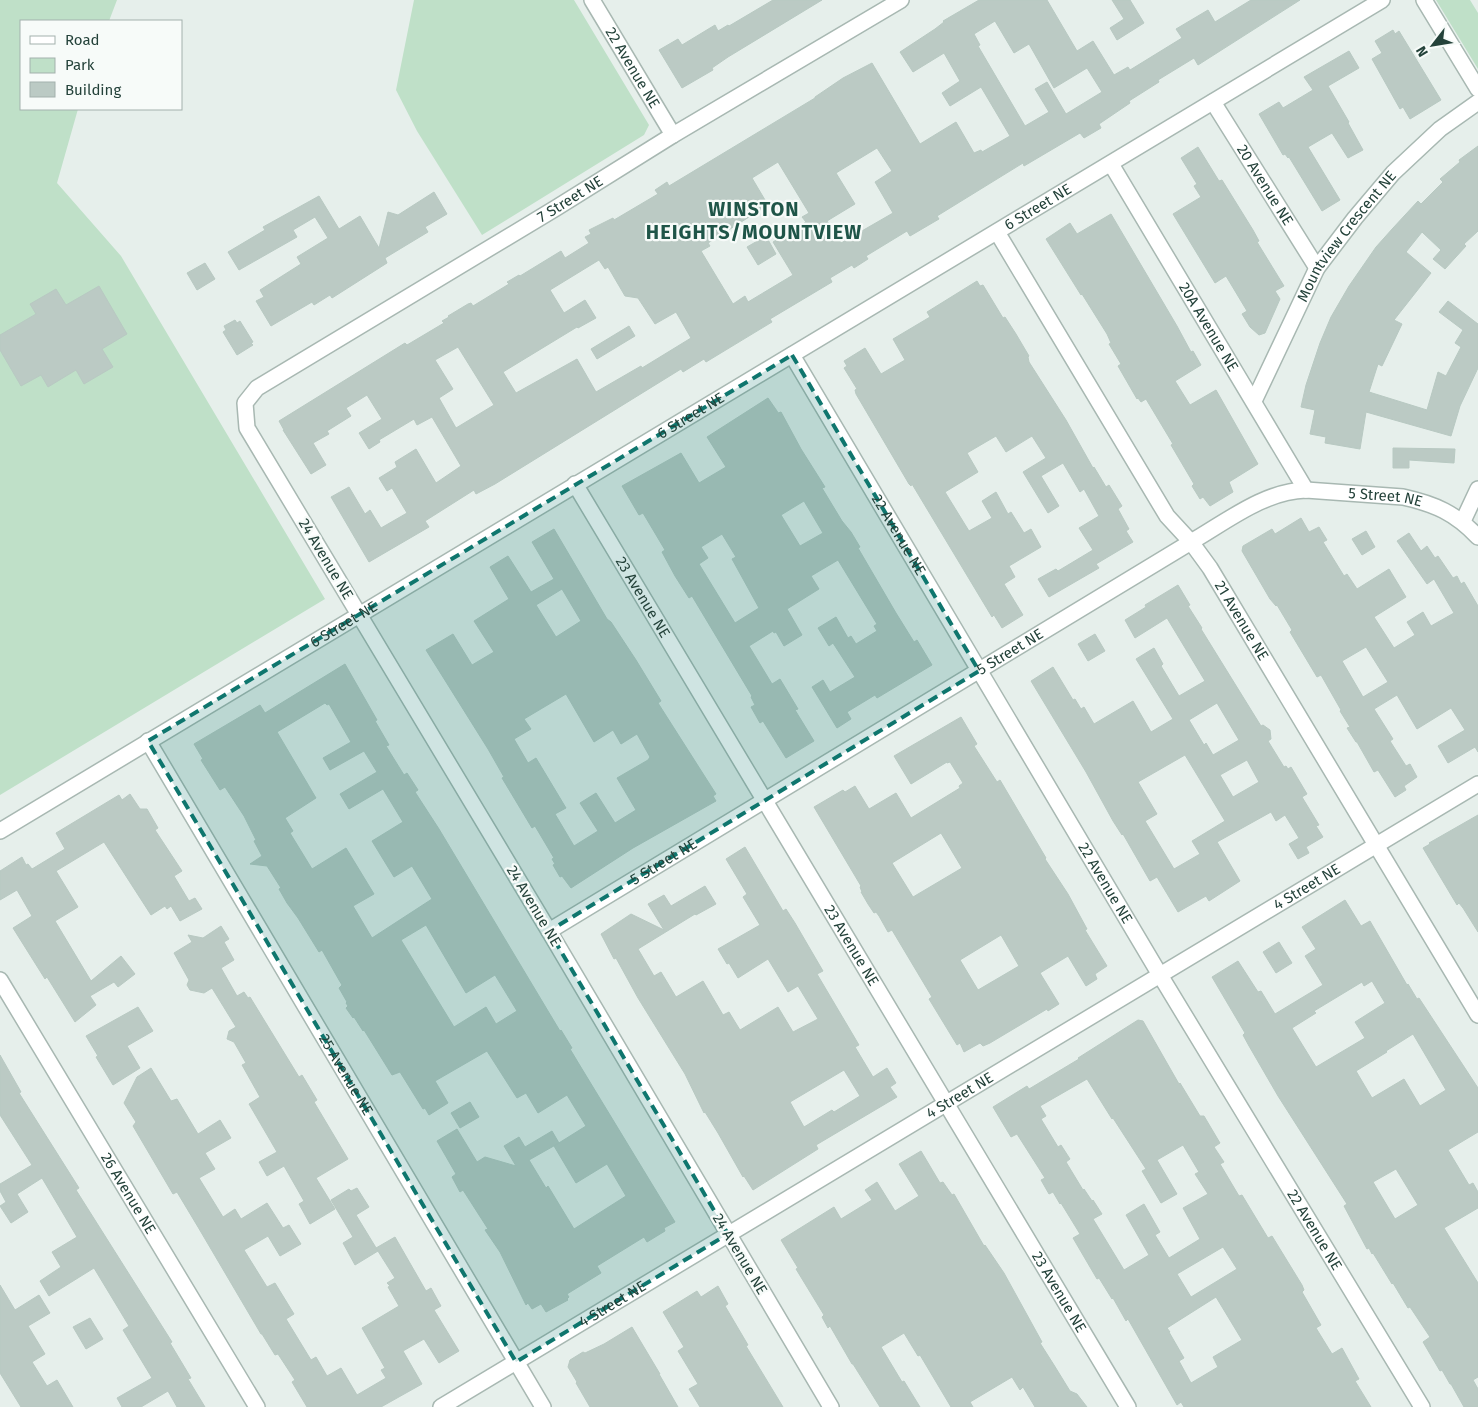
<svg xmlns="http://www.w3.org/2000/svg" width="1478" height="1407" font-family="'Fira Sans',sans-serif">
  <rect width="100%" height="100%" fill="#e6efeb"/>
  <path fill="#bfe0c8" d="M0,0h117l-8,21h-88v88h57l-21,74 64,73 204,343 -325,196z
    M414,0h160l75,125 -5,10 -162,100 -65,-104 -21,-41z
    M1436,0h34l8,13v56z"/>
  <path fill="#bbcac4" stroke="#b8c9c2" fill-rule="evenodd" d="M773,0h49l-94,57 -16,11 1,2 -31,18 -23,-38 19,-11 4,6 33,-20 3,6 10,-6 1,1z
    M979,0h68l30,51 16,-10 21,34 14,-8 2,3 52,-32 -6,-9 32,-19 7,12 36,-22h49l-102,65 -4,-7 -36,22 1,2 -30,19 1,2 -31,21 2,4 -17,10 -4,-5 -56,33 -1,-3 -86,53 2,3 -29,17 -3,-5 -41,25 2,3 -14,9 -2,-3 -22,13 2,4 -62,37 2,3 -66,40 -2,-3 -21,13 -2,-3 -186,115 -19,10 -2,-4 -49,31 4,6 -60,35 -38,-65 18,-10 16,27 5,-4 11,18 26,-15 -15,-25 -5,3 -8,-13 18,-11 -2,-5 21,-13 20,34 25,-17 -29,-49 -15,8 -3,-6 -35,21 1,2 -11,7 -10,-16 23,-14 -15,-24 -21,13 5,8 -24,15 2,3 -16,9 13,22 -15,9 -28,-44h1l-5,-9 126,-78 2,2 37,-22 -2,-2 7,-4 -1,-1 20,-12 3,-1 2,3 36,-22 -2,-2 12,-7 1,1 41,-25 4,7 24,-15 -4,-6 6,-3 -2,-4 24,-12 1,2 44,-26 -3,-4 12,-8 2,4 146,-88v-1l28,-19 29,-15 48,81 36,-22 18,31 7,-3 1,2 28,-16 -29,-49 -31,19 -8,-13 18,-12 -16,-28 -31,19 -13,-20 35,-23 9,-7 -1,-1zM995,21l19,32 15,-9 25,44 33,-20 15,24 -36,22 -19,-32 -12,7 14,23 -24,14 -47,-80 2,-1 -6,-11zM877,148l15,23 -17,11 18,31 -52,30 -14,-22 28,-17 -19,-31zM778,162l31,51 -7,4 4,5 -33,20 20,33 -45,27 -3,-6 -12,8 -32,-53 9,-5 -2,-3 60,-38 -16,-27zM599,260l6,9 3,-2 17,29 13,2 17,26 21,-12 15,26 -49,30 -1,-2 -45,26 -19,-33 -61,34 -13,-21 74,-45 1,1 18,-10 -11,-18 -21,13 -14,-23zM458,347l36,58 -38,23 -17,-30 14,-9 -18,-29z
    M1112,0h18l14,23 -27,17 -7,-12 14,-9z
    M1393,30l2,4 4,-3 42,69 -31,19 -7,-12 -3,2 -28,-50 10,-6 -7,-12z
    M1349,51l10,17 -31,18 21,36 -1,1 15,27 -15,8 -16,-25 -24,14 32,53 -18,11 -33,-54 -1,1 -3,-4 -2,1 -24,-41 20,-12 4,6 30,-18 -9,-13z
    M1478,146v85l-14,13 2,2 -21,23 -12,-10 8,-9 -19,-18 -16,20 25,21 -37,47 8,4 -20,42 -4,-2 -9,28 58,18 11,-38 8,4 15,-29 -6,-4 8,-13 -24,-18 9,-11 30,23v44l-18,38 -9,30 -85,-24 -6,37 -35,-6 1,-6 -16,-3 5,-24 -14,-3 5,-22 14,-42 11,-26 18,-31 27,-39 17,-19 25,-27 3,3 22,-22 -3,-3 20,-17 -1,-2z
    M1198,147l21,34 3,-1 31,50 6,11 -2,1 27,44 -9,5 5,8 -15,34 -6,2 -9,-8 -8,-13 5,-3 -21,-35 -11,7 -42,-69 28,-17 -7,-11 3,-2 -16,-26z
    M434,192l13,22 -22,13 3,5 -43,26 2,5 -55,35 -2,-3 -16,10 -2,-3 -41,24 -15,-25 8,-4 -4,-7 41,-26 -4,-7 31,-19 -13,-21 -22,13 4,7 -58,33 -11,-18 37,-22 -2,-3 56,-31 20,33 21,-13 19,32 9,-36 10,3z
    M1111,214l66,112 14,26 2,-1 8,14 -26,16 15,24 26,-15 42,74 -29,18 4,10 -23,14 -7,-9 -3,2 -8,-13 2,-2 -23,-39 2,-1 -27,-45 -5,3 -3,-4 -1,1 -19,-33 3,-2 -12,-20 2,-1 -4,-9 -25,-40 -1,1 -35,-56 24,-16 7,11z
    M766,236l10,18 -18,11 -11,-18z
    M205,263l10,16 -18,11 -10,-17z
    M977,281l3,5 3,-1 20,33 2,-1 11,17 13,22 -1,1 1,5 37,58 27,48 1,-1 12,20 3,-2 13,21 -4,3 11,20 -3,2 7,11 -37,22 3,4 -50,29 -11,-18 18,-10 2,2 35,-21 -14,-22 20,-12 -15,-27 -4,3 -17,-29 -22,13 18,30 -11,7 -25,-41 23,-14 -14,-22 -26,16 -10,-16 -29,17 11,19 -33,20 24,39 23,-13 -10,-17 14,-9 12,22 3,-2 13,21 7,-4 10,18 -32,19 6,11 -11,7 19,31 -21,13 -8,-13 -2,2 -80,-133 -1,2 -2,-2 -53,-90 -1,-4 2,-1 -13,-21 3,-2 -3,-5 21,-13 16,26 24,-14 -12,-21 37,-22 -3,-5z
    M99,286l28,48 -25,15 11,18 -29,17 -8,-14 -28,17 -7,-12 -20,11 -21,-36v-15l36,-21 -6,-10 26,-15 10,16z
    M235,320l2,3 3,-2 13,21 -2,1 2,2 -16,10 -14,-23 3,-2 -2,-4z
    M629,326l6,10 -38,23 -6,-10z
    M768,398l9,13 1,2 3,-1 20,37 24,38 -3,1 20,33 9,11 9,15 -2,1 38,65 18,29 3,-2 15,25 -55,33 -2,-3 -28,17 4,7 -14,9 -25,-41 11,-7 7,12 25,-15 -22,-34 -4,3 -11,-18 18,-11 12,21 3,-2 5,8 21,-13 -3,-5 3,-2 -39,-64 -27,16 8,13 -32,20 15,26 -18,11 -8,-14 -2,1 -1,-2 -24,15 23,38 8,-5 18,30 -3,1 19,31 -28,17 -23,-37 -3,2 -9,-16 4,-2 -4,-8 1,-1 -60,-100 -3,2 -14,-22 -13,-24 3,-2 -22,-37 -4,2 -17,-29 59,-33 18,30 27,-16 -19,-30zM804,501l19,32 -23,13 -19,-31zM722,534l14,23 -4,2 27,49 -24,15 -36,-59 9,-6 -7,-11z
    M1393,448l62,1 -1,14 -45,-3v8h-16z
    M1301,518l8,14 10,-5 8,13 -4,2 21,34 3,-2 10,15 32,-20 17,28 -32,20 20,31 21,-13 -8,-13 16,-10 8,14 23,-13 -20,-34 -7,5 -30,-43 12,-8 12,18 6,-5 8,12 3,-2 15,22 4,-2 4,8 3,-2 14,24v146l-3,-5 -27,16 -10,-17 27,-16 -14,-22 -34,21 -20,-34 -23,14 19,30 -3,2 16,25 4,-2 7,13 -13,9 2,4 -11,7 -17,-27 -4,2 -17,-30h-1l-9,-14 3,-1 -10,-16 1,-1 -20,-35 -4,2 -27,-45 2,-2 -15,-25 -1,1 -6,-7 -28,-48 1,-5 29,-17 3,5zM1366,647l22,35 -25,15 -21,-36z
    M554,529l53,90 4,3 25,38 25,41 -3,2 58,91 -3,2 3,5 -83,47 -62,40 -9,-12 -2,1 -7,-12 2,-1 -3,-5 2,-1 -19,-32 -3,2 -30,-50 2,-1 -16,-28 -62,-99 27,-16 19,31 22,-13 -20,-31 35,-22 -19,-32 18,-11 23,36 23,-13 -22,-37zM562,589l19,32 -25,16 -20,-32zM566,694l28,48 19,-12 8,14 16,-10 13,23 -2,3 -31,18 19,32 -21,13 -19,-30 -16,10 18,28 -24,15 -19,-32 11,-6 -30,-50 -8,5 -14,-24 17,-10 -7,-10z
    M1366,531l9,16 -13,8 -10,-16z
    M1178,585l12,20 -2,1 14,22 -1,1 60,97 2,-1 7,5 1,9 -3,2 16,26 2,-1 2,3 3,-2 16,27 -5,3 17,28 -3,1 7,11 -17,10 3,6 -11,6 -9,-15 10,-6 -14,-23 -9,6 -5,-9 -54,30 23,39 -31,20 -3,-5 -28,16 -21,-35 -7,4 -27,-47 -1,1 -9,-14 -27,-49 -55,-91 22,-14 20,33 2,-1 6,10 3,-2 10,17 39,-23 18,31 22,-13 -37,-60 18,-11 9,16 -2,2 18,30 26,-15 -38,-63 -32,20 -10,-18 21,-13 -1,-2zM1217,703l22,37 -26,15 -7,-12 -2,2 -15,-25zM1185,755l40,66 -33,20 8,13 -26,15 -29,-48 12,-7 -19,-32zM1247,760l12,22 -26,15 -13,-22z
    M1095,634l10,17 -17,10 -10,-17z
    M345,664l32,56 -2,1 14,24 -3,1 18,29 3,-2 11,17 -3,2 24,37 121,202 1,-1 11,18 -2,1 9,15 96,158 -11,6 1,3 -18,11 -3,-5 -47,29 4,7 -34,21 2,3 -2,2 1,1 -22,12 -5,-8 -9,5 -4,-6 -2,2 -26,-53 -15,-22 3,-1 -25,-39 -3,2 -8,-15 4,-3 -19,-33 20,-12 20,33 8,-5 31,9 -12,-20 15,-9 6,10 27,-16 7,12 -30,17 17,28 2,-2 26,43 52,-33 -19,-32 -31,19 -22,-37 32,-20 -19,-31 -29,18 -12,-20 -9,5 -30,-47 -52,30 13,22 -19,12 -4,-7 -2,1 -23,-37 -8,3 -28,-45 -1,1 -9,-14 -1,1 -7,-10 2,-2 -2,-3 1,-1 -8,-14 3,-3 -3,-5 -17,-30 -3,2 -21,-34 -11,-15 -8,-14 2,-1 -14,-22 -17,-2 12,-8 -8,-15 2,-1 -12,-24 -19,-29 -5,3 -19,-30 2,-1 -9,-15 66,-39 5,8zM325,703l2,2 2,-1 22,38 -28,16 7,12 34,-19 13,21 -37,22 9,15 34,-20 20,33 -31,19 22,36 18,-11 20,33 -60,39 -19,-32 21,-12 -28,-46 -34,21 -22,-36 3,-2 -8,-13 31,-20 -39,-66zM426,925l40,68 29,-18 22,36 -21,13 -10,-17 -32,20 -53,-87z
    M961,717l16,27 -3,2 23,36 3,-2 46,78 -1,1 23,35 19,35 -2,1 22,36 -12,8 2,5 -11,7 -18,-30 -28,17 19,31 -11,7 -1,-2 -57,34 -7,3 -3,-3 -16,9 -4,-9 -3,2 -28,-46 3,-2 -40,-67 -4,2 -9,-16 -3,-4 -2,1 -6,-9 -7,-12h1l-2,-5 1,-1 -47,-79 29,-17 2,2 10,-6 14,23 27,-16 15,25 49,-30 -1,-2 4,-3 -13,-21 -3,1v-1l-36,22 -17,-28zM941,833l21,35 -49,29 -21,-34zM1001,935l18,31 -41,24 -18,-30z
    M130,794l10,15h7l11,19 -3,2 27,41 -8,5 15,25 6,-3 7,11 -22,12 -9,-15 -4,3 -2,-3 -14,9 -47,-73 -48,29 22,36 -23,14 36,60 30,-25 14,18 -17,13 -4,-5 -24,14 6,9 -21,17 -28,-45 -2,2 -32,-51 19,-12 -15,-26 -17,10v-29l22,-14 4,8 2,-1 4,5 33,-20 -9,-16 63,-38 3,5z
    M1478,815v117l-15,-24 -4,-5 -2,2 -34,-57 7,-4 -1,-1z
    M745,847l38,64 3,-2 9,14 28,48 -6,3 42,71 -4,2 18,30 14,-9 9,15 -6,4 7,10 -81,48 2,4 -65,41 -9,-14 -1,1 -25,-44 -13,-21 -1,1 -19,-39 -47,-76 -22,-40 -2,1 -13,-25 30,-20 33,16 -16,-26 16,-9 7,11 34,-20 11,18 -20,11 -1,-1 -57,35 16,27 7,-4 15,25 27,-16 20,34 6,-3 11,18 38,-23 15,25 25,-13 -20,-33 -10,6 -20,-33 -30,19 -9,-15 -2,1 -9,-15 42,-24 -17,-28 4,-3 -21,-35zM844,1070l16,26 -26,16 -2,-2 -28,17 -14,-25z
    M1345,900l16,26 9,-5 37,64 1,-1 9,15 2,-1 59,90v44l-30,18 21,35 4,-2 5,9v16l-34,20 34,55v94l-5,3 5,9v18h-14l-13,-23h-1l-8,-14 -2,1 -17,-29 7,-5 -20,-30 -2,1 -15,-25 -1,1 -19,-31 -1,1 -3,-6 -2,1 -23,-43 3,-2 -69,-108 -29,-50 -6,-11 2,-2 -33,-56 26,-16 20,31 3,-1 14,23 48,-29 -18,-29 11,-7 -14,-22zM1372,981l13,22 -30,19 10,16 -49,29 -24,-39 24,-15 -2,-2 48,-29 2,4zM1413,1034l33,56 -26,16 -16,-27 -32,19 -16,-27 31,-19 -1,-1zM1396,1169l22,36 -23,14 -22,-37z
    M221,926l8,13 -5,3 10,18 -13,8 16,28 7,-4 4,6 2,-1 49,80 3,-2 15,25 -3,2 34,57 -32,19 19,31 -25,15 -11,-20 5,-3 -20,-35 -17,10 -8,-14 18,-10 -28,-48 11,-7 -18,-32 4,-2 -12,-21 -7,-3 2,-8 7,-4 -24,-39 -8,5 -14,-3 -3,-5 2,-5 -15,-27 18,-11 -4,-7 15,3z
    M1279,942l13,21 -16,10 -13,-21z
    M138,1007l15,24 -26,15 13,22 -27,17 -17,-28 2,-1 -12,-20z
    M1138,1020l5,1 36,63 1,-1 20,33h4l16,27 -6,4 10,15 -4,2 19,32 3,-1 26,43 4,-2 30,49 2,5 -2,2 19,33 -5,3 16,26 10,-6 17,31 -4,2 16,26h-187l-3,-5 -4,3 -49,-86 -2,2 -13,-23 -1,1 -13,-21 -2,1 -24,-41 7,-4 -19,-31 -1,1 -7,-12 -4,2 -8,-14 4,-2 -28,-44 -6,3 -18,-30 34,-21 2,3 50,-30 -1,-1zM1087,1079l25,40 1,-1 33,51 -4,2 19,32 16,-9 -20,-34 26,-15 16,27 -4,2 13,20 -25,14 17,31 -31,19 -14,-23 5,-3 -16,-28 -18,11 23,40 -25,15 -31,-51 9,-5 -9,-14 -1,1 -8,-12 -1,1 -17,-28 4,-3 -9,-14 -3,2 -17,-28 5,-3 -6,-10zM1223,1247l14,22 -46,28 -14,-23zM1216,1297l26,43 -29,17 5,10 -27,16 -12,-22 5,-3 -15,-26h1l-3,-4z
    M0,1055l21,37 -2,1 60,95 -3,2 96,152 -2,1 21,35 -3,1 17,28h-28l-9,-16 -27,16h-19l-5,-9 35,-20 -29,-48 6,-4 -35,-58 -45,28 -9,-15 21,-14 -9,-15 25,-15 -35,-59 -25,16 11,18 -17,11 -11,-17 6,-4 -6,-11v-7l32,-19 -32,-50z
    M151,1068l20,33 6,-2 21,35 22,-14 11,18 -26,15 10,16 -16,9 24,39 12,-8 6,10 26,-16 16,25 6,-3 12,19 -21,12 -12,-20 -24,14 23,37 8,-4 19,31 -8,5 25,41 5,-3 11,19 14,-8 16,27 29,-17 -5,-8 4,-2 -23,-40 37,-22 -11,-19 2,-1 -3,-3 8,-5 -19,-30 19,-11 31,54 5,-3 10,18 -7,4 25,41 -20,12 -15,-24 -21,12 19,33 -41,23h-74l-15,-25 3,-2 -17,-26 -3,1 -13,-21h-1l-63,-107 -21,-35 -4,2 -40,-68 3,-4 -12,-19 13,-26z
    M470,1102l9,15 -19,11 -9,-15z
    M921,1151l19,32 3,-1 9,13 2,-1 30,52 1,-1 19,28 38,69 -2,1 14,22 16,26 7,3 10,13h-52l-12,-20 -3,3 -8,-13 -42,25 3,5h-22l-31,-52 -2,1 -14,-23 -23,14 21,35 2,-1 16,26h-40l-27,-43h-1l-22,-38 -2,2 -6,-11 2,-2 -28,-46 2,-1 -17,-28 53,-33 7,12 31,-19 -7,-10 12,-8 18,29 24,-15 -20,-32z
    M357,1188l12,19 -13,8 22,36 -23,14 -12,-22 10,-6 -22,-37 18,-11 2,2z
    M0,1285l15,25 24,-15 11,18 -22,13 17,28 -13,8 15,24 10,-6 16,27h-52l-21,-34z
    M718,1286l10,18 -3,2 23,39 -2,1 37,61h-83l-11,-18 9,-5 -20,-33 6,-4 -21,-35 34,-21 4,6z
    M90,1318l13,21 -17,10 -13,-22z
    M632,1327l28,47h-1l19,33h-88l-14,-24 1,-1 -9,-15 2,-7 13,-8 2,1 19,-9z"/>
  <g fill="none" stroke-linecap="round" stroke-linejoin="round">
    <g stroke="#a8b8b2" stroke-width="18">
      <g id="minor">
        <path id="s1" d="M592,0l81,135"/>
        <path d="M1424,0l54,89"/>
        <path id="s2" d="M1213,102l104,166"/>
        <path id="s3" d="M1111,164l195,326"/>
        <path id="s4" d="M997,232l170,284 24,26 19,26 268,447"/>
        <path id="s5" d="M792,355l368,620 262,432"/>
        <path id="s6" d="M1254,401l63,-133 38,-50 38,-45 47,-44 38,-27"/>
        <path id="s7" d="M575,484l553,923"/>
        <path d="M1463,521l15,-32"/>
        <path id="s8" d="M148,741l395,666"/>
        <path id="s9" d="M0,831l1382,-831"/>
        <path id="s10" d="M549,931l642,-389c35,-20 73,-51 115,-52l97,7c32,7 52,16 75,40"/>
        <path id="s11" d="M0,980l257,427"/>
        <path id="s12" d="M441,1407l1037,-623"/>
        <path id="s13" d="M831,1407l-282,-476 -302,-503 -2,-25 12,-15 299,-180 117,-73 228,-135"/>
      </g>
    </g>
    <use href="#minor" stroke="#fff" stroke-width="15"/>
  </g>
  <path fill="#0f766e" fill-opacity="0.2" stroke="#0f766e" stroke-width="4" stroke-dasharray="10 6" stroke-linejoin="round" d="M792,355l187,316 -430,260 179,303 -212,128 -368,-621z"/>
  <g text-anchor="middle" dominant-baseline="central" stroke-width="4.5" stroke-linejoin="round" paint-order="stroke">
    <g font-size="15" fill="#24423a" stroke="#f7fbf9">
      <text stroke="none"><textPath href="#s1" startOffset="79">22 Avenue NE</textPath></text>
      <text stroke="none"><textPath href="#s2" startOffset="98">20 Avenue NE</textPath></text>
      <text stroke="none"><textPath href="#s13" startOffset="1550">7 Street NE</textPath></text>
      <text stroke="none"><textPath href="#s9" startOffset="1211">6 Street NE</textPath></text>
      <text stroke="none"><textPath href="#s6" startOffset="190">Mountview Crescent NE</textPath></text>
      <text stroke="none"><textPath href="#s3" startOffset="190">20A Avenue NE</textPath></text>
      <text stroke="none"><textPath href="#s9" startOffset="806">6 Street NE</textPath></text>
      <text stroke="none"><textPath href="#s10" startOffset="958">5 Street NE</textPath></text>
      <text stroke="none"><textPath href="#s5" startOffset="209">22 Avenue NE</textPath></text>
      <text transform="translate(326 559) rotate(59)">24 Avenue NE</text>
      <text stroke="none"><textPath href="#s7" startOffset="132">23 Avenue NE</textPath></text>
      <text stroke="none"><textPath href="#s4" startOffset="460">21 Avenue NE</textPath></text>
      <text stroke="none"><textPath href="#s9" startOffset="401">6 Street NE</textPath></text>
      <text stroke="none"><textPath href="#s10" startOffset="539">5 Street NE</textPath></text>
      <text stroke="none"><textPath href="#s10" startOffset="134">5 Street NE</textPath></text>
      <text stroke="none"><textPath href="#s5" startOffset="614">22 Avenue NE</textPath></text>
      <text stroke="none"><textPath href="#s12" startOffset="1010">4 Street NE</textPath></text>
      <text transform="translate(534 906) rotate(59)">24 Avenue NE</text>
      <text stroke="none"><textPath href="#s7" startOffset="538">23 Avenue NE</textPath></text>
      <text stroke="none"><textPath href="#s8" startOffset="388">25 Avenue NE</textPath></text>
      <text stroke="none"><textPath href="#s12" startOffset="605">4 Street NE</textPath></text>
      <text stroke="none"><textPath href="#s11" startOffset="249">26 Avenue NE</textPath></text>
      <text stroke="none"><textPath href="#s5" startOffset="1019">22 Avenue NE</textPath></text>
      <text transform="translate(740 1254) rotate(59)">24 Avenue NE</text>
      <text stroke="none"><textPath href="#s7" startOffset="942">23 Avenue NE</textPath></text>
      <text stroke="none"><textPath href="#s12" startOffset="200">4 Street NE</textPath></text>
    </g>
    <g font-size="20" font-weight="bold" letter-spacing="1" fill="#1f5548" stroke="#f7fbf9">
      <text x="754" y="209">WINSTON<tspan x="754" dy="23">HEIGHTS/MOUNTVIEW</tspan></text>
    </g>
  </g>
  <rect x="20" y="20" width="162" height="90" fill="#f7fbf9" stroke="#a3b1ad"/>
  <rect x="30" y="36" width="25" height="8" fill="#ffffff" stroke="#a3b1ad"/>
  <text x="65" y="45" font-size="15" fill="#24423a">Road</text>
  <rect x="30" y="58" width="25" height="15" fill="#bfe0c8" stroke="#a3b1ad"/>
  <text x="65" y="70" font-size="15" fill="#24423a">Park</text>
  <rect x="30" y="82" width="25" height="15" fill="#bbcac4" stroke="#a3b1ad"/>
  <text x="65" y="95" font-size="15" fill="#24423a">Building</text>
  <g transform="translate(1433 45) rotate(239)" stroke="#f7fbf9" stroke-width="4" paint-order="stroke">
  <path d="M0-4L9 19L0 12L-9 19Z" fill="#24423a"/>
  <text y="-8" font-size="14" font-weight="bold" text-anchor="middle" fill="#24423a">N</text>
  </g>
</svg>
